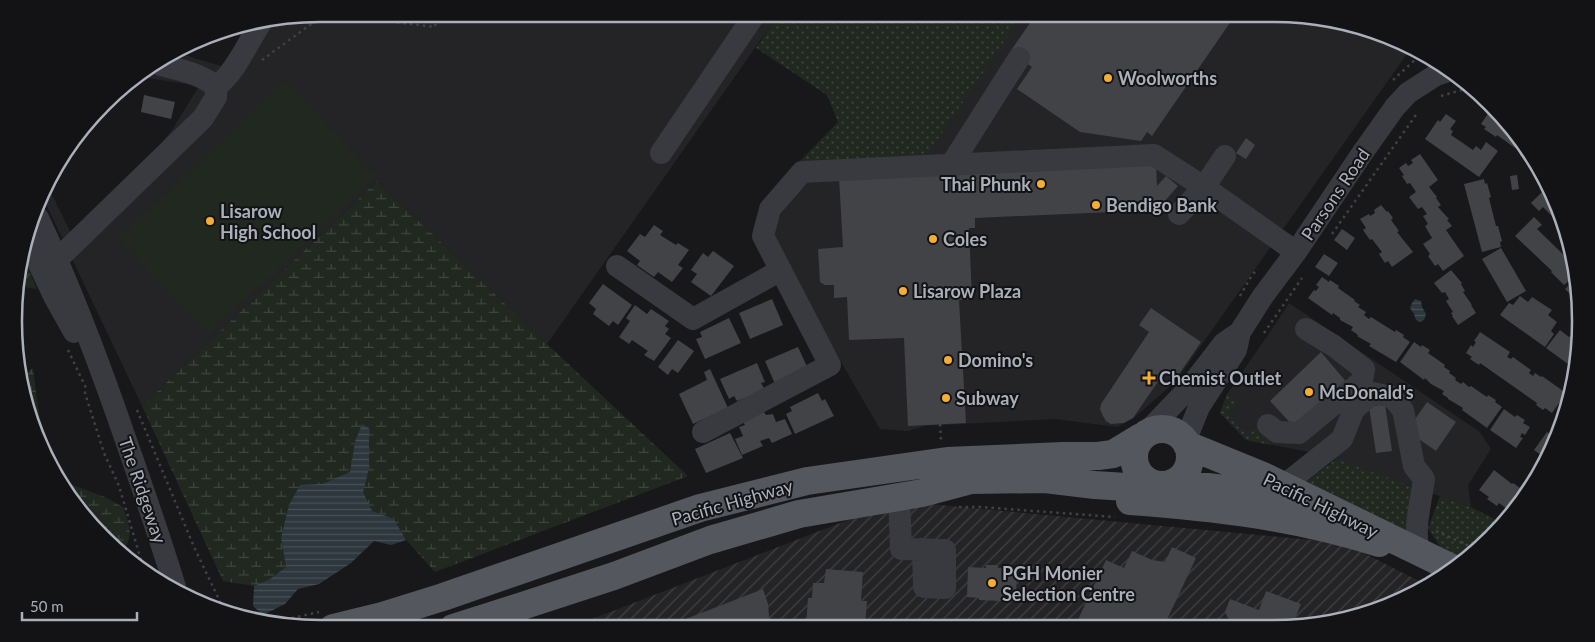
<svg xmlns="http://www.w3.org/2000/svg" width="1595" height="642" font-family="Lato,sans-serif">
  <defs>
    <pattern id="industrial-furrows" width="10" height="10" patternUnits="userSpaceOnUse" patternTransform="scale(1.25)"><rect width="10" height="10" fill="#242427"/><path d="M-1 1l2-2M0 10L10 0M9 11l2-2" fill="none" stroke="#414144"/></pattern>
    <pattern id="grass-dots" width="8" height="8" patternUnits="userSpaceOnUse" patternTransform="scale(1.25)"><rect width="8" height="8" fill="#202820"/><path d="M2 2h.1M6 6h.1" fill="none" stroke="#3e453e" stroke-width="1.8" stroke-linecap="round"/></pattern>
    <pattern id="wetland-marsh" width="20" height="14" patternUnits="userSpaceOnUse" patternTransform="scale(1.25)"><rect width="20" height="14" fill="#202820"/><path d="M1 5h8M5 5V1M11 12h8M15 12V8" fill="none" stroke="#3e453e"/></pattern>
    <pattern id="park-crowns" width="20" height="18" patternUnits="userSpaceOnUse" patternTransform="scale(1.25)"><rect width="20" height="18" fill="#202820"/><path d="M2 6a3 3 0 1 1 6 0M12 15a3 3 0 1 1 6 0" fill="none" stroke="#3e453e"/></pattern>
    <pattern id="water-rules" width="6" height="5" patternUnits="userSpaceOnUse" patternTransform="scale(1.25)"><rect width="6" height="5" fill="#2d373e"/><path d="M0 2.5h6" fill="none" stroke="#495158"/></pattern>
  </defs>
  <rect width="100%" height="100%" fill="#18181a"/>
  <path fill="#242427" d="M321,14h458l-232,330 -170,-163 -235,225 -98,-206 4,-13 23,46 67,-62 34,-41 27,-44 -58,-9 40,-23 40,12 28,-40z
    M1023,14h251l98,16 37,21 -233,330 -42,37 -17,9 -62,-8 -131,7 -16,5 -28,-2 -113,-194 39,-58 109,-5z
    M1289,303l191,129 11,17 -23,36 3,22 -151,-53 -74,-14 -26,-27 7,-19 43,-62z"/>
  <path fill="url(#industrial-furrows)" d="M897,501l447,42 83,42 -17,12 -96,29 -745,2z"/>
  <path fill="url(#grass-dots)" d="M779,14h244l-99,146 -124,1 38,-39 -11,-27 -71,-47z
    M1227,394l11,9 -12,9 21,24 9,-8 15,17 -25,-5 -26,-27z
    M1336,459l78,28 -7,48 -102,-52z
    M1440,496l31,11 31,16 -26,29 -10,7 -25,-11 -13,-20z"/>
  <path fill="url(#wetland-marsh)" d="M377,181l170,163 141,132 -253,96 -29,-32 -12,-21 -22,-8 -10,-19 7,-23v-41l-14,14 -4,30 -29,12 -41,54 5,29 -16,12 -16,7 -31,-5 -81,-175z
    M33,368l8,62 26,53 38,14 18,10c6,18 12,28 -1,45l-57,-61 -45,-110v-3z"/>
  <path fill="url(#park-crowns)" d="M24,259l13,30 -20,-3 -1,-5z"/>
  <path fill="#202820" d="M285,80l91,96 -167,158 -91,-95z"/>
  <path fill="url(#water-rules)" d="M1415,299l6,2 1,6 4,7 -2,6 -4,2 -4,-2 -2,-6 -4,-6 2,-5z
    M362,424l7,4v41l-6,23 9,19 22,8 12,21 -15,5 -17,-4 -23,22 -32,21 -21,5 -13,15 -22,11 -10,-9 1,-20 16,-7 16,-12 -5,-29 8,-33 11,-20 22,-1 28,-12 5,-30z"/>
  <path fill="#424347" d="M1036,14h200l-84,122 -5,-4 -6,9 -61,-9 -63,-43 15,-22 -22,-15z
    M144,95l31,7 -4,17 -30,-7z
    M1491,109l42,54h-1l-12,-8 2,-2 -25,-18 -1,2 -12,-8 2,-2 -5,-3z
    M1446,114l10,7 -6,8 3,2 -2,4 22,15 3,-4 5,4 5,-8 12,9 -19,26 -54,-38 13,-19 2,2z
    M1246,138l9,7 -9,14 -10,-6z
    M1420,154l18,26 -9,7 8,10 -1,1 5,7 -3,2 11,12 -2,1 5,6 -6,4 18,26 -21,15 -5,-7 -3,2 -7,-10 2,-2 -7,-10 9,-6 -7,-12 3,-2 -5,-8 4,-2 -5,-7 -4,2 -9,-12 7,-5 -6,-9 -3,1 -5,-8 2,-1 -5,-7 7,-5 2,3 5,-3 -2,-3z
    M1156,162l1,24 9,-10 12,10 -21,24 -182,8v10h-6l3,71 -13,1 7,123 -58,3 -4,-88 -55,2 -2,-43 -13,1v-13h-9l-5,-3 -2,-33 25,-2 -4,-69z
    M1517,175l2,14 -7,1 -2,-14z
    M1484,179l1,5 2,-1 4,14 -2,1 7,28h2l4,15 -2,1 1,5 -19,5 -18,-68z
    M1549,185l8,30 3,9 -17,-17 -4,4 -8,-8z
    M1381,205l6,7 1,-1 5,7 -2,2 8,11 -2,1 16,20 -21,15 -4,-6 -3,2 -6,-9 3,-2 -10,-13 -2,1 -7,-10 3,-2 -6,-9 9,-5 1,2 5,-3 -1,-3z
    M1534,217l8,8 -5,4 33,32 4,15 -10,9 -13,-13 1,-1 -37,-35z
    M654,225l9,6 -3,4 16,10 2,-2 11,7 -11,15 5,3 -11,14 -14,-10 -4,5 -17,-12 3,-4 -13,-10 13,-17 5,3z
    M1342,229l13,9 -8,12 -13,-10z
    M1501,248l25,43 -19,11 -25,-43z
    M713,251l21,15 -23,30 -20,-14 6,-8 -6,-4 12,-17 5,4z
    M1324,254l14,9 -9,13 -14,-9z
    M1451,270l11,13 -1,1 4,7 -2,1 9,13h-1l5,8 -18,12 -6,-9h1l-2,-3 2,-1 -7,-11 3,-2 -4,-7 -3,1 -8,-10z
    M1322,277l7,5 1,-2 9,6 -1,2 17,12 -1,1 6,4 -2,2 8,5 -2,3 5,4 2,-2 24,15 1,-2 8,5 -1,2 7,5 -14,20 -27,-16 2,-2 -14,-8 1,-1 -7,-5 2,-3 -13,-7v-2l-7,-5 -1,2 -24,-17 6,-8 2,1 3,-4 -3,-2z
    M1575,279l5,20 -2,3 -13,-13z
    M603,284l29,21 -14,20 -5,-4 -4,5 -16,-12 3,-5 -7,-6z
    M1520,296l8,6 4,-5 20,13 -4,5 9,7 -6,9 3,3 -9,13 -45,-32 9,-12 4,2z
    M772,299l11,26 -33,14 -11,-26z
    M635,305l12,9 4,-5 18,12 -4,5 4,3 -4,5 6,4 -17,23 -10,-6 4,-4 -16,-11 -3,4 -10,-7 11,-16 -4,-3z
    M1151,308l50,34 -26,38 -11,-7 -31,45 -9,5 -13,1 -5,-3 -3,-5 -3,-7 1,-5 48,-72 -10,-7z
    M729,318l12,25 -36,16 -9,-20 6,-2 -2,-5z
    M1560,330l9,7 3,-3 4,3 -4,30 -26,-19z
    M1480,332l30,20 -3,5 4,2 2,-2 18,13 -2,3 4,3 2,-3 6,4 1,-1 24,17 -14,20 -7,-5 -2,2 -7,-5 1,-2 -57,-40 -1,2 -9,-6 2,-2 -6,-4 5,-8 2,2 3,-5 -2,-1z
    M678,340l16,11 -16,22 -6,-4 -4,6 -10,-8z
    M1414,342l7,5 1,-2 8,5 -2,3 17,12 -1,2 6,4 -1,2 7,5 -1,2 6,4 2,-2 6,5 2,-1 16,11 1,-2 8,5 -1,2 7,5 -15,21 -25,-18 1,-2 -15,-9v-1l-6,-4 2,-3 -13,-7 -6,-6 -1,2 -24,-18z
    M798,347l11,24 -34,13 -10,-23z
    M1321,352l27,32 -52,45 -26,-28z
    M757,363l8,19 -4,1 4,7 -28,11 -3,-5 -5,3 -9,-20z
    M710,369l18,39 -35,16 -14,-30 28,-14 -3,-8z
    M818,393l4,8 3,-2 9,17 -39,18 -9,-20 6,-3 -2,-4z
    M1427,402l29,20 -20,29 -20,-14 -3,-15z
    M1385,404l7,47 -16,2 -7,-46z
    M1504,409l11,8 2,-2 8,5 -2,3 7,4 -5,8 -3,-2 -2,4 3,1 -7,10 -26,-18z
    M764,412l2,3 7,-1 3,8 9,-3 7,15 -20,9 -3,-5 -9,3 3,5 -21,9 -7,-16 8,-3 -4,-9 6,-2 -2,-3z
    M1547,432l6,4 2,-4 3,2 -16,32 -6,-4 5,-7 -7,-5z
    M730,433l13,25 -37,15 -11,-24z
    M1494,470l18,14 1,-1 7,5v1l7,6 -16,17 -12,-9 -2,3 -10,-7 2,-2 -10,-7z
    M1172,547l24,11 -32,68h-89l31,-66 18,8 8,-17 20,9 13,2z
    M986,565h12v3h19l-1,30h-12l1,3h-5l-21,-1v-2l-12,-1 1,-30 18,1z
    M826,569l37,3 -2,29h6l-2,26h-59l2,-29h4l1,-15h11z
    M763,589l5,15 2,23h-105z
    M1266,591l35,13 -9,22h-22l-10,-4 -1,4h-15l-15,-6 -4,-8 5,-13 29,11z"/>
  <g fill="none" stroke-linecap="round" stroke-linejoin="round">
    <path stroke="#3f4146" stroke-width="2.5" stroke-dasharray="2.5 4" stroke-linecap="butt" d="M326,14l109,13 2,-13
      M262,60l63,-46
      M1393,80l24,-22v-3
      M1441,96l31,-9
      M1332,234l86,-122
      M1240,296l12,-21 6,-6
      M1264,333l38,-55
      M68,350l18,38 -1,5 19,60 15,33 25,84
      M137,410l57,137 31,65
      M940,424l1,16
      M959,507h21l135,10
      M1436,531l42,19
      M279,621l40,-9"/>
    <path stroke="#393a3f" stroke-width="22" d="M216,87c19,-14 31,-43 44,-63
      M661,153l94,-139
      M951,165l68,-107
      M1179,214l25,-27 21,-31
      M38,218c32,68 59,139 84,211 18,52 37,105 53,158
      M29,243l26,55 19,34
      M31,248c11,5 20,9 32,6l140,-136 13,-21v-10c-14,-13 -36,-17 -55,-22
      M617,266l76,53 88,-49
      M1268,425l9,7 22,1 63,-52 2,-12 -30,-23 -28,-17
      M703,432l127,-67 -67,-129 7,-27 32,-37 352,-17 50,32 92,65
      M1145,434l45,-47 34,-44 16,-11 23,-36 33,-44 67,-100 32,-45 13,-14 28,-18 9,-3
      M1185,442l14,-35 37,-57 4,-18
      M1283,486l59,-47 12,-30 19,-16 19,4 11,13 11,56 10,13c-3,23 -11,50 -5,73
      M899,496l2,53 44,1v38l-21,-1 -1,-38"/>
    <path stroke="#55575e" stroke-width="28" d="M1134 457a28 28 0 1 1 56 0a28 28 0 1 1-56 0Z
      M1187,445l76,31 189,92
      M1172,483l53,6 57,14
      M1130,501c84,6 168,16 249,42
      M333,628l49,-12 61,-19 257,-89 107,-27 140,-20 116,-5h35l15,-2 28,-17
      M453,628l63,-20 98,-32 96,-36 89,-26 123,-21 49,-13 74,-1 50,6 47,3 24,-3"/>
  </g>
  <g fill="#f5ae35" stroke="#131315" stroke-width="2">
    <circle cx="1108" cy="78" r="5"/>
    <circle cx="1041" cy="184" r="5"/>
    <circle cx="1096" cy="205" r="5"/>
    <circle cx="210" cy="221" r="5"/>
    <circle cx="933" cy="239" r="5"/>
    <circle cx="903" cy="291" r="5"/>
    <circle cx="948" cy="360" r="5"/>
    <path d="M1146.5 370.5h5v5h5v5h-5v5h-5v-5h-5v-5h5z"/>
    <circle cx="1309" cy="392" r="5"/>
    <circle cx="946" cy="398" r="5"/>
    <circle cx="992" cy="583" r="5"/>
  </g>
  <g text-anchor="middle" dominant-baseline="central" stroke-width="4" stroke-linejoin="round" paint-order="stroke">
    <g font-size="18" font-weight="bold" fill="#aaafba" stroke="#131315" text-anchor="start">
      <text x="1118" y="78">Woolworths</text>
      <text x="1031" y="184" text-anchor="end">Thai Phunk</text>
      <text x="1106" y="205">Bendigo Bank</text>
      <text x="220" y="211">Lisarow<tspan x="220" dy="21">High School</tspan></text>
      <text x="943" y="239">Coles</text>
      <text x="913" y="291">Lisarow Plaza</text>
      <text x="958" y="360">Domino's</text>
      <text x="1159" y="378">Chemist Outlet</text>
      <text x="1319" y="392">McDonald's</text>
      <text x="956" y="398">Subway</text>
      <text x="1002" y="573">PGH Monier<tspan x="1002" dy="21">Selection Centre</tspan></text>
    </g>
    <g font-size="18" fill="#aaafba" stroke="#131315">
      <text transform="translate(1335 194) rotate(-56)">Parsons Road</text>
      <text transform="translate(143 490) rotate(71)">The Ridgeway</text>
      <text transform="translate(732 502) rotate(-16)">Pacific Highway</text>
      <text transform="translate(1321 505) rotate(26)">Pacific Highway</text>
    </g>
  </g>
  <path d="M0 0H1595V642H0ZM320 22H1274A298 298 0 0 1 1572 320V322A298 298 0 0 1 1274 620H320A298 298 0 0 1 22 322V320A298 298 0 0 1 320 22Z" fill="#131315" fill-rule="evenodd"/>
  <path fill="none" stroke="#aaafba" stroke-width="2.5" d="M320 22H1274A298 298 0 0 1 1572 320V322A298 298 0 0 1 1274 620H320A298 298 0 0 1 22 322V320A298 298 0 0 1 320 22Z"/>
  <path d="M22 612v8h115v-8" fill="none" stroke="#aaafba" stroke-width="2.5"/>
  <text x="30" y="612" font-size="15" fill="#aaafba" stroke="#131315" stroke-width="4" paint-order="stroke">50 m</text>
</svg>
